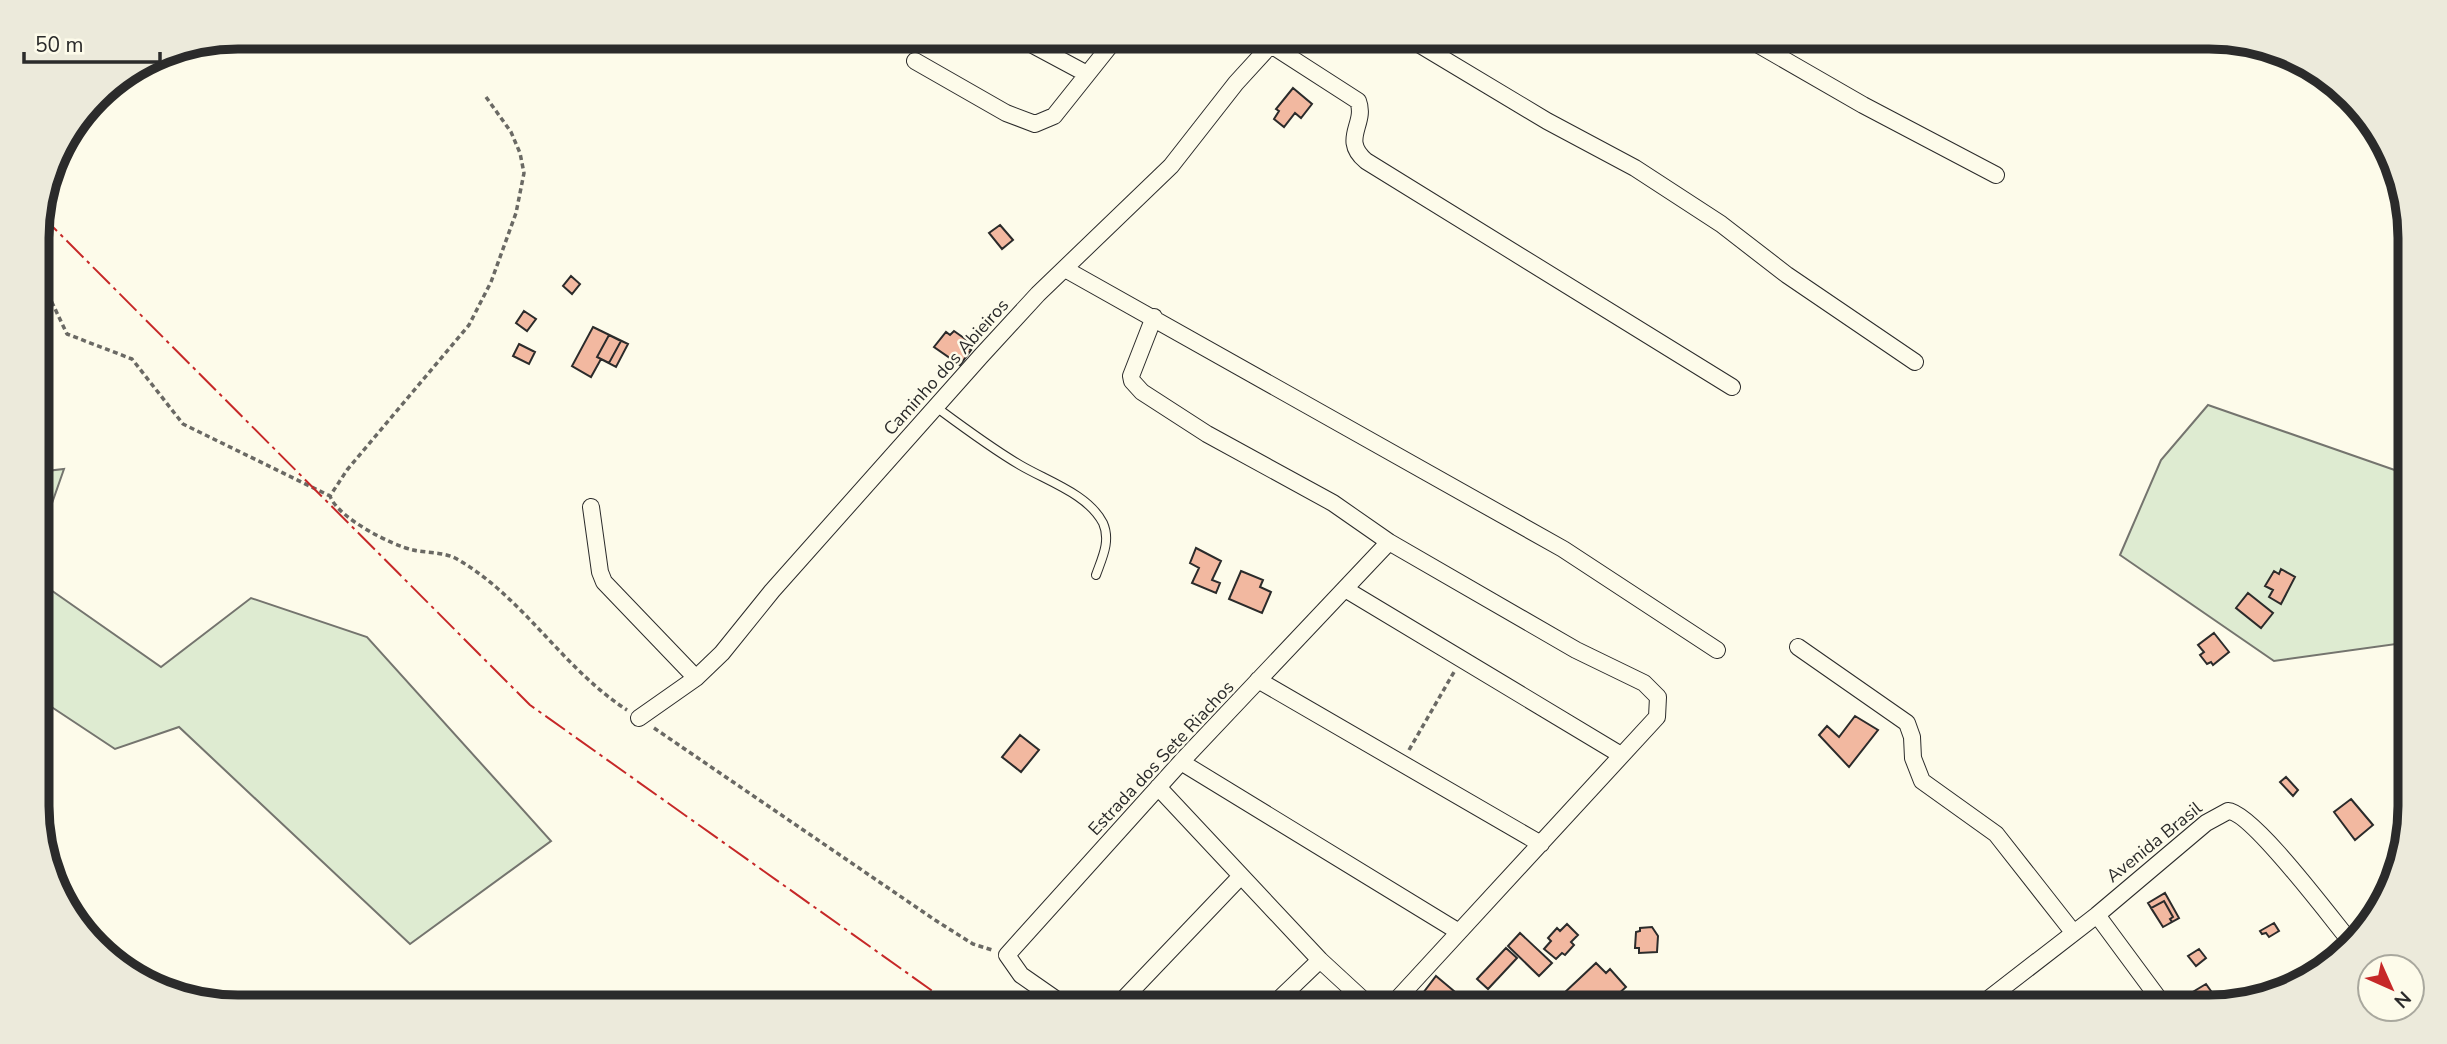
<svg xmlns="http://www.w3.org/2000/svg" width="2447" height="1044" font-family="'Nunito Sans',sans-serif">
  <rect width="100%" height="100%" fill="#fdfbea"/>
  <path fill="#deebd1" stroke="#74746e" stroke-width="2" d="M2208,405l201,70 1,175 -7,-7 -129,18 -154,-106 41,-95z
    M64,469l-26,74v-71z
    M38,581l123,86 90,-69 116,39 184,204 -141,103 -231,-217 -64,22 -77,-51z"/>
  <path fill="#f2b8a0" stroke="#2b2b2b" stroke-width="2" d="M1293,88l19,16 -11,14 -6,-5 -11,14 -10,-8 5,-8 -3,-2z
    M1000,225l13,15 -11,9 -13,-16z
    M571,276l9,8 -8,10 -9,-8z
    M524,311l12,8 -9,12 -11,-8z
    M593,327l35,17 -12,23 -15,-8 -10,18 -19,-11z
    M954,331l17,12 -3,5 3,2 -11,15 -26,-18 12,-15 4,3z
    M609,335l12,6 -12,22 -12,-6z
    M519,344l16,8 -6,12 -16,-8z
    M1196,548l25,13 -9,19 8,3 -4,10 -24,-10 7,-15 -9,-5z
    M2281,569l14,8 -14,27 -12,-7 4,-7 -8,-4 9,-15 5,3z
    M1241,571l22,9 -3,7 11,5 -9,21 -33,-14z
    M2248,593l25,20 -12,15 -25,-20z
    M2214,633l15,19 -16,13 -2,-3 -4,2 -7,-9 4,-3 -6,-7z
    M1855,716l23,14 -29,37 -30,-32 8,-9 12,11z
    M1020,735l19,15 -18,22 -19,-15z
    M2286,777l12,13 -5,6 -13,-14z
    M2351,799l22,26 -18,15 -21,-28z
    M2165,893l14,25 -16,9 -15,-24z
    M2164,901l9,16 -3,2 2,3 -9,5 -12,-19z
    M2274,923l5,8 -10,6 -3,-4 -4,1 -2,-3z
    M1567,924l11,11 -7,7 3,3 -9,10 -3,-2 -6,6 -12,-10 7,-8 -3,-3 9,-10 3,3z
    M1652,927l6,9 -1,16 -18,1v-5h-4l1,-16 4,-1v-3z
    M1520,933l32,30 -13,13 -31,-30z
    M1506,948l11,10 -29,31 -11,-10z
    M2199,949l7,9 -10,8 -8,-10z
    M1596,963l10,10 4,-4 16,18 -22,20h-29l-12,-13z
    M1436,976l37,31h-33l-17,-14z
    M2206,984l12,17 -8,6h-17l5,-4 -7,-10z"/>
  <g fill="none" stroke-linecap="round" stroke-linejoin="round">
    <g stroke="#2b2b2b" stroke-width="10">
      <path id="lane" d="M936,407c27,20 55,41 84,58 27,16 68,29 83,58 8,18 -1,35 -7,52"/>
    </g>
    <g stroke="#2b2b2b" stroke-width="18">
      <path id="street" d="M1018,37l69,37
        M1243,37l28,8 87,56c9,23 -18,38 8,60l366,226
        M1407,37l140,84 88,47 86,56 66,51 128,87
        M1745,37l118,68 133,70
        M915,61l91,52 29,11 19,-8 63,-79
        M1065,269l498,280 154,101
        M1154,317l-23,59 1,5 10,11 65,42 126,69 56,39 187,108 68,33 14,14 -1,20 -267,290
        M591,507l9,65 4,10 92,96
        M1345,589l276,166
        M1798,647l109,76 5,14 1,21 9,23 74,53 77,98
        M1258,680l283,164
        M639,718l57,-40 26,-25 50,-62 209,-235 57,-62 133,-128 65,-83 42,-46
        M1181,762l278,170
        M1158,787l162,173 51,47
        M2097,915l68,92
        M1067,1007l-46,-32 -14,-20 174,-193 208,-220
        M1116,1007l125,-131
        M1271,1007l49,-47
        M1978,1007l119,-92 109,-92 22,-12c24,1 103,107 122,130"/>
    </g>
    <path stroke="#6a6964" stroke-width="3.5" stroke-dasharray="5 3.5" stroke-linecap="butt" d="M486,97l25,35 9,21 4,20 -8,40 -25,69 -22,43 -122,145 -17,26c8,22 61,49 83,54 14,3 30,2 42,8 67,37 108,111 172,152
      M37,271l30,63 65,25 51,65 147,72
      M654,728l281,192 38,24 19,6
      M1409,750l45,-78"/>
    <use href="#lane" stroke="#fdfbea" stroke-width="8"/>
    <use href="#street" stroke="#fdfbea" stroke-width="16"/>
    <path stroke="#c62828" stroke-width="2" stroke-dasharray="24 5 3.5 5" stroke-linecap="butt" d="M40,214l490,491 425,302"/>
  </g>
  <g text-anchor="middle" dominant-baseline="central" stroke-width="5" stroke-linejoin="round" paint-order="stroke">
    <g font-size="18" fill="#2b2b2b" stroke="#fdfbea">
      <text transform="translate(946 367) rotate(-48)">Caminho dos Abieiros</text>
      <text transform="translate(1161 758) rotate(-47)">Estrada dos Sete Riachos</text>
      <text transform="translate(2154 842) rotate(-39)">Avenida Brasil</text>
    </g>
  </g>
  <path d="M0 0H2447V1044H0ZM238 49H2209A189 189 0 0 1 2398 238V806A189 189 0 0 1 2209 995H238A189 189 0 0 1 49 806V238A189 189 0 0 1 238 49Z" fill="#eceadb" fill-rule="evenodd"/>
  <path fill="none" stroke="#2b2b2b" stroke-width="9" d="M238 49H2209A189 189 0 0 1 2398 238V806A189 189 0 0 1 2209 995H238A189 189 0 0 1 49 806V238A189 189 0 0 1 238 49Z"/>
  <g transform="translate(2391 988) rotate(135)"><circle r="33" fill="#fdfbea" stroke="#a9a89e" stroke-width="2"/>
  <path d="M0-5L12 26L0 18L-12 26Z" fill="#c62828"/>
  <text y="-10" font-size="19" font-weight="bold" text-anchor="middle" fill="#2b2b2b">N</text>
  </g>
  <path d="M24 52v10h136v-10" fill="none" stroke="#2b2b2b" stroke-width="3.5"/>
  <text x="35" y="52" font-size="21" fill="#2b2b2b" stroke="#fdfbea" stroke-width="5" paint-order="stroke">50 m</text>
</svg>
